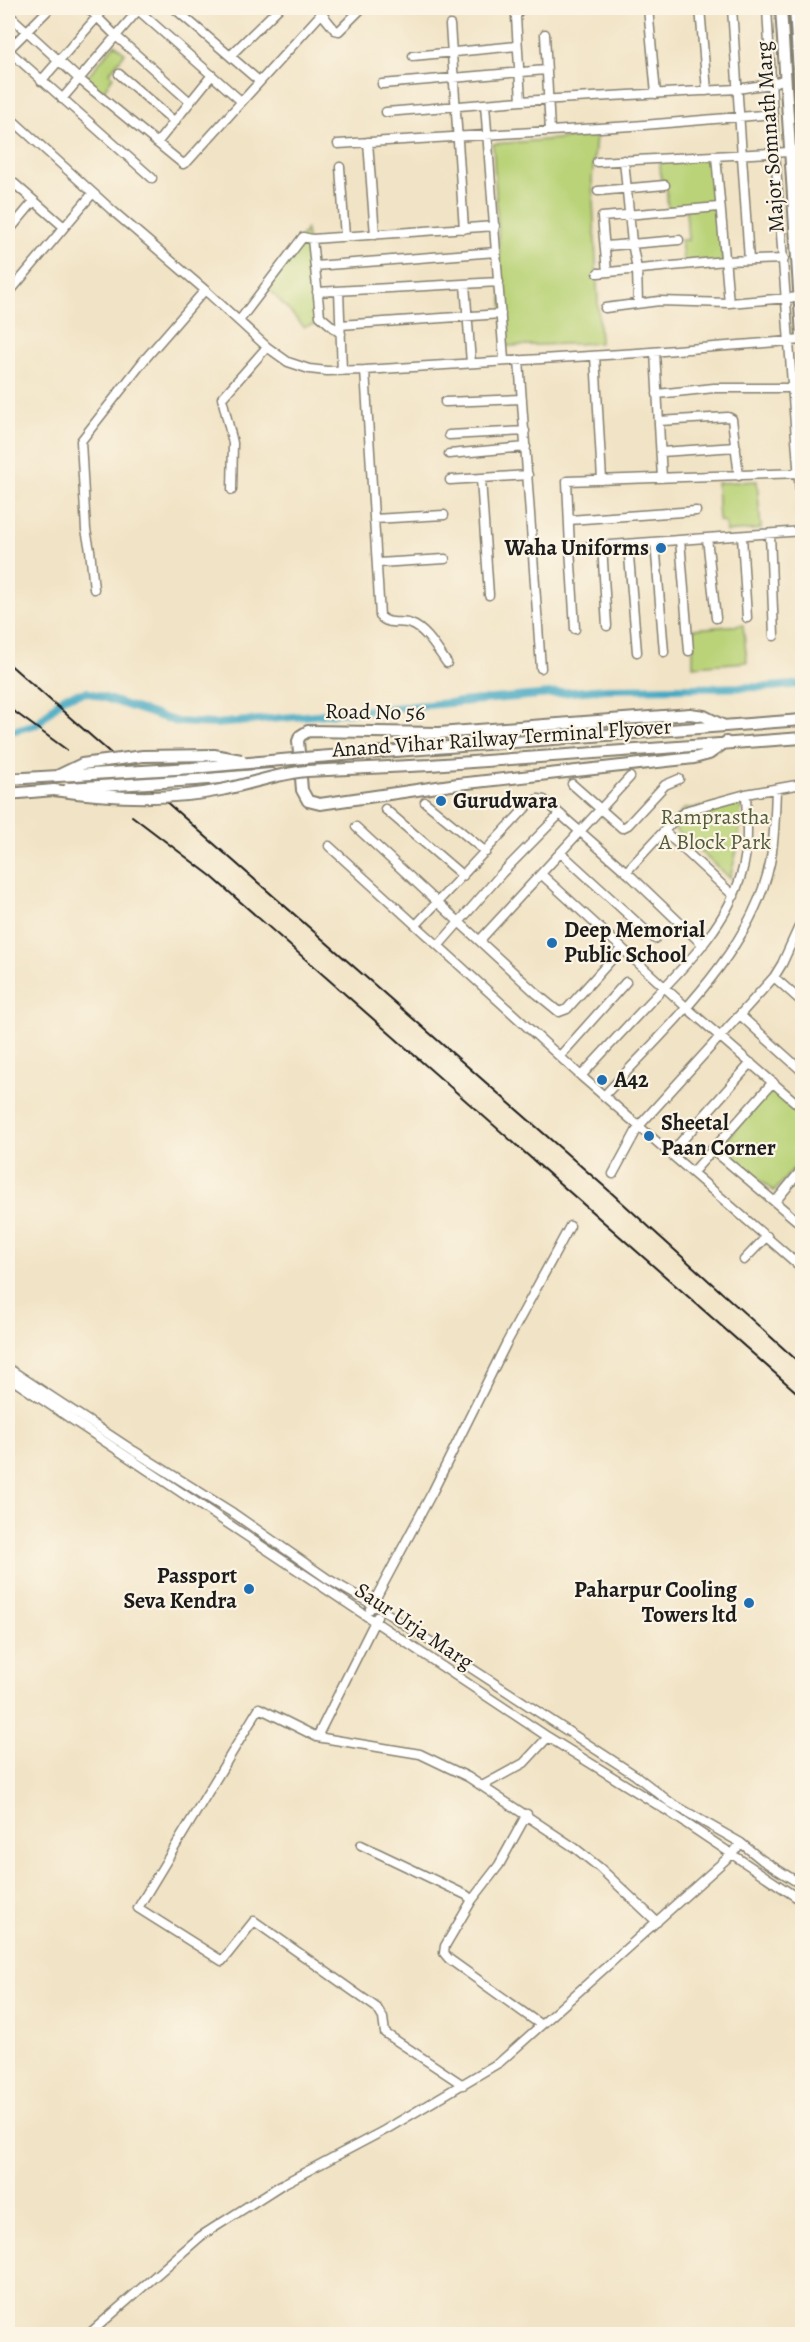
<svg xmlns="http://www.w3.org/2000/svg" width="810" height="2342" font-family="Alegreya,serif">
  <rect width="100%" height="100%" fill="#fcf5e5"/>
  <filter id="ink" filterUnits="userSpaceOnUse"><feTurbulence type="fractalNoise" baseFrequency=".0167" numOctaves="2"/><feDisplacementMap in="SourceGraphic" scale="12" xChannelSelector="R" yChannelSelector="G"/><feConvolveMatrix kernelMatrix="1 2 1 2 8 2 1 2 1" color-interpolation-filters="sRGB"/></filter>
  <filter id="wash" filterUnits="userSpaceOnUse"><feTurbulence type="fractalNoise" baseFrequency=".008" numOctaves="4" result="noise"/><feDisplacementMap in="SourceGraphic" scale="24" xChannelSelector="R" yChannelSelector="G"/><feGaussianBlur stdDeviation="1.35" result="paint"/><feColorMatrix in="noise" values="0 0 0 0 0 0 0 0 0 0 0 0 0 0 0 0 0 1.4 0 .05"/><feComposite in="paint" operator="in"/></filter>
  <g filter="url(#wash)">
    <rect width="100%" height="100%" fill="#f1e3c5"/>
    <path fill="#bad378" stroke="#6b784a" stroke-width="1.5" d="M115,44l10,9 -16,20 4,4 -11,16 -16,-15z
      M596,136l-4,44 8,163 -95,3 -12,-202z
      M714,159l9,106 -39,3 -3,-28h7l-2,-30h-18l-2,-26h-5l-1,-23z
      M306,230l10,94 -12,3 -38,-41z
      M757,481l4,48 -35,3 -1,-10 -6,-1 -2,-38z
      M743,625l4,37 -54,4v-37z
      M741,802l-2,40 -9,36 -60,-53 14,-16z
      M770,1089l32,28v41l-28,34 -53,-45z"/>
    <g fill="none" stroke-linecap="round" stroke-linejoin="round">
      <path stroke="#42a8c2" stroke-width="8" d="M8,732l29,-8 27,-27 23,-5 90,30 38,2 391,-35 164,-2 32,-3"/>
    </g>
  </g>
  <g filter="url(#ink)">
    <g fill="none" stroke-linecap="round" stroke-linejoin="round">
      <g stroke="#868070" stroke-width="11">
        <path id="minor" d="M88,8l28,28 74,66
          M174,8l85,73
          M317,8l18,22 4,1 23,-23
          M648,8l8,86
          M700,8l7,83
          M732,8l17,252
          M767,8l8,144 27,368
          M138,10l103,91
          M8,14l71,65 104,85 5,-3 134,-148
          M450,25l14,204
          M545,34l5,97
          M8,50l144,128
          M8,50l42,-42
          M231,55l48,-47
          M413,56l104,-10
          M119,74l56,48
          M41,81l64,-73
          M382,84l164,-14
          M62,99l78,-91
          M521,101l-5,-84 3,-7 8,-2
          M485,104l19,256
          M386,112l135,-11 216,-12 34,-5 14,-5
          M8,116l106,96 91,78 62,57 21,15 21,7 18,2 38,-1 273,-17 164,-13
          M368,142l7,93
          M157,143l55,-68
          M338,144l294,-18 141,-12
          M716,156l13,147
          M624,160l8,83 5,26 1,34
          M597,162l193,-10
          M340,167l5,70
          M8,178l56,49
          M598,191l67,-6
          M8,232l26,-31
          M312,239l8,77 21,18
          M606,246l73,-6
          M315,266l181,-14
          M607,272l-5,-55 117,-10
          M598,273l127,-12 59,-2
          M465,284l6,79
          M339,291l3,80
          M317,292l182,-10
          M8,294l85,-101
          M605,308l54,-7 70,2 71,-6
          M239,321l64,-84 9,2 183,-13
          M340,325l161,-11
          M655,352l7,126
          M595,356l7,124
          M519,360l22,308
          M365,370l15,246c8,10 20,4 31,8 15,5 27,27 36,39
          M657,394l57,-6h88
          M445,402l77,-3
          M659,421l69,-4 4,2 7,57
          M449,435l76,-4
          M661,452l75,-5
          M449,454l77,-7
          M481,479l8,116
          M450,480l78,-5
          M232,490l1,-47 -11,-45 45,-51
          M374,519l70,-4
          M569,520l127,-9
          M770,534l4,102
          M742,536l5,82
          M707,538l9,80
          M680,540l9,111
          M655,542l9,110
          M628,544l9,108
          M602,545l5,81
          M570,548l-3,-67 235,-8
          M378,563l67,-4
          M94,589l-4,-39 -4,-20 -5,-89 64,-82 60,-69
          M575,629l-5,-81 232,-17
          M572,784l50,44 6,-3 37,-40 14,-6
          M425,802l61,50
          M385,809l78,67
          M356,827l181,167 22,18 8,-3 55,-61
          M664,831l70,65
          M329,846l252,230 221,192
          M561,853l94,86
          M626,872l51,-55 11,-7 58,-16 56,-10
          M541,874l145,133 116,101
          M416,925l115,-123 7,-3 6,1 88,77 71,68
          M480,940l150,-163
          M439,945l63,-72 58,-59
          M774,977l28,25
          M740,1015l62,56
          M560,1056l66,-74
          M581,1076c24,-26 48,-52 72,-77 36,-37 75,-76 89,-127 7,-25 5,-51 4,-78
          M604,1096c60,-66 148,-143 166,-233 5,-24 5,-50 6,-74
          M712,1149l90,76
          M671,1153l80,-90
          M693,1172l80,-90
          M613,1174l26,-48 135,-149 8,-13 20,-44
          M775,1202l27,-33
          M744,1260l23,-24
          M796,1262l6,-7
          M8,1368l126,83 99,62 95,66 54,31 253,165 36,28 70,40 21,17 40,25
          M8,1377l540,360 118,73 136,91
          M370,1609l63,-118 73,-147 64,-118
          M377,1617l-60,120 -58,-29 -121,200 84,53 32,-40 123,87 6,10 2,15 78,52
          M317,1737l103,17 48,23 107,71 25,20 57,54
          M482,1786l42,-23 24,-26
          M361,1845l105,50 6,5 27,-35 28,-51
          M472,1900l-27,46 -1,7 5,6 92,66
          M89,2334l112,-98 80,-51 104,-55 115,-68 232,-208 9,-11"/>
      </g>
      <g stroke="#868070" stroke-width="14">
        <path id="major" d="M781,8l21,328
          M795,8l7,113
          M724,726l-20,-10 -14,-2 -251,19 -131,-2 -8,5 -2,5 4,49 6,11 12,3 138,-20 236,-26 15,-4 17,-12
          M304,758l498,-38
          M307,771l123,-6 372,-27
          M195,780l76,-6
          M8,794l46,-4"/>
      </g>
      <use href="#minor" stroke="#fff" stroke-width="8"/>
      <use href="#major" stroke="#fff" stroke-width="10"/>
      <path stroke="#1c1c1c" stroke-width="2" d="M8,663l598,525 196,177
        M8,707l59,43
        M132,816l79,60 591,521"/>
      <g stroke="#868070" stroke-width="14" stroke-linecap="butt">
        <path id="major-bridge" d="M57,776l25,-12 61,-8 71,-1 27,5
          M8,779l184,-11 112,-10
          M69,788l126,-8
          M54,790c54,8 113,11 167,0 30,-6 54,-16 86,-19"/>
      </g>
      <use href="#major-bridge" stroke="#fff" stroke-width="10"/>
    </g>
  </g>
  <g fill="#1f6fb2" stroke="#fcf5e5" stroke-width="2">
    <circle cx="661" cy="548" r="6"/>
    <circle cx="441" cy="801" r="6"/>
    <circle cx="552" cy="943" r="6"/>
    <circle cx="602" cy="1080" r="6"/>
    <circle cx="649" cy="1136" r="6"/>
    <circle cx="249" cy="1589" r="6"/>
    <circle cx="749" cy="1603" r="6"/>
  </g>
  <g text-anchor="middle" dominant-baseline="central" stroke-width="4.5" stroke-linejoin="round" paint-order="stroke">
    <g font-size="22" fill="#1c1c1c" stroke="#fcf5e5">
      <text transform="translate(770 137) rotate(-94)">Major Somnath Marg</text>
      <text transform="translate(375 712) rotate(1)">Road No 56</text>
      <text transform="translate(502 738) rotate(-4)">Anand Vihar Railway Terminal Flyover</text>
      <text transform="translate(414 1626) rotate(34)">Saur Urja Marg</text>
    </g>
    <g font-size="22" font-weight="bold" fill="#1c1c1c" stroke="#fcf5e5" text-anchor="start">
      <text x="649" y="548" text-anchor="end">Waha Uniforms</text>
      <text x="453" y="801">Gurudwara</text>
      <text x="564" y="930">Deep Memorial<tspan x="564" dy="25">Public School</tspan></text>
      <text x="614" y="1080">A42</text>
      <text x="661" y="1123">Sheetal<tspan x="661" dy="25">Paan Corner</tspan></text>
      <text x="237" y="1576" text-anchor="end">Passport<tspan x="237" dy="25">Seva Kendra</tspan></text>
      <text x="737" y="1590" text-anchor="end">Paharpur Cooling<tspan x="737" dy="25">Towers ltd</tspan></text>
    </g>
    <g font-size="22" fill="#535c3c" stroke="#fcf5e5">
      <text x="715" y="817">Ramprastha<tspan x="715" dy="25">A Block Park</tspan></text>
    </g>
  </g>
  <rect width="810" height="2342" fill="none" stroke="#fcf5e5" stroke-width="30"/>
</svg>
